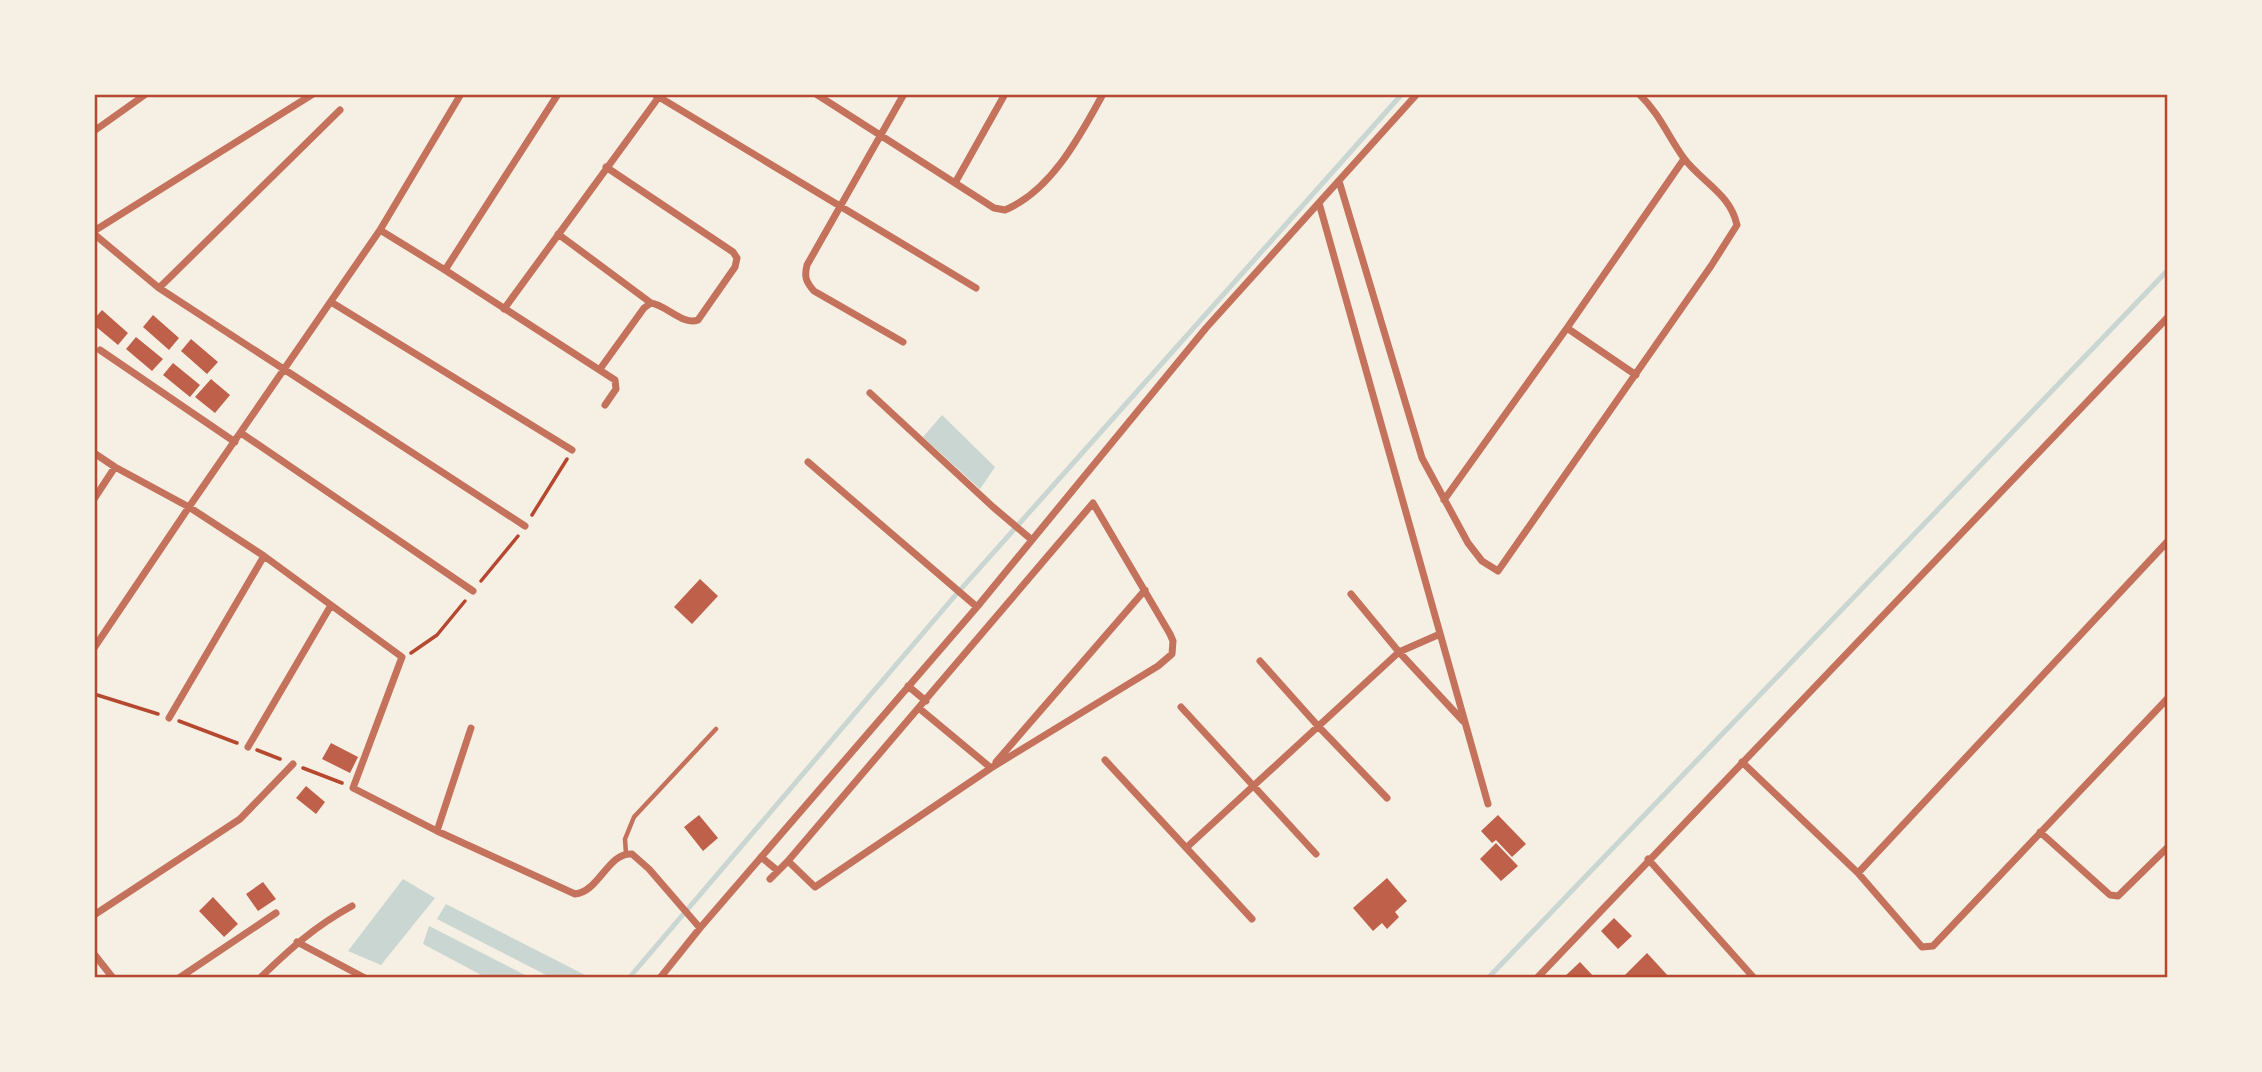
<svg xmlns="http://www.w3.org/2000/svg" width="2262" height="1072" font-family="'Nunito Sans',sans-serif">
  <rect width="100%" height="100%" fill="#f6efe4"/>
  <path fill="#c9d6d2" d="M942,415l53,52 -15,22 -57,-52z
    M403,879l32,19 -54,67 -33,-14z
    M446,904l143,73h-39l-113,-58z
    M429,926l100,51h-44l-62,-33z"/>
  <g fill="none" stroke-linecap="round" stroke-linejoin="round">
    <path stroke="#c9d6d2" stroke-width="5" d="M629,978l324,-380 449,-504
      M1488,978l680,-708"/>
  </g>
  <path fill="#bf614a" d="M102,310l26,23 -10,12 -24,-20v-6z
    M153,315l26,23 -10,12 -26,-23z
    M136,337l27,22 -11,12 -26,-22z
    M191,339l27,23 -11,12 -26,-23z
    M173,363l27,22 -10,12 -27,-22z
    M211,379l19,16 -15,18 -20,-16z
    M700,579l18,17 -26,28 -18,-17z
    M331,743l27,14 -8,16 -28,-14z
    M306,786l19,16 -9,12 -20,-16z
    M699,815l19,23 -15,13 -19,-24z
    M1498,815l28,29 -14,13 -16,-17 -4,3 -11,-12z
    M1496,843l22,23 -17,15 -21,-22z
    M1387,878l20,23 -12,11 4,5 -12,12 -5,-6 -9,8 -20,-23z
    M263,882l13,17 -18,12 -12,-17z
    M213,897l25,27 -14,13 -25,-26z
    M1614,918l18,18 -14,13 -17,-18z
    M1647,953l23,25h-48z
    M1580,962l15,16h-32z"/>
  <g fill="none" stroke-linecap="round" stroke-linejoin="round">
    <path stroke="#b5482f" stroke-width="3.5" d="M532,515l35,-56
      M481,581l37,-45
      M411,653l26,-18 28,-34
      M94,694l64,20
      M179,721l58,22
      M257,750l23,9
      M303,768l39,15"/>
    <path stroke="#c5725c" stroke-width="4.5" d="M626,854l-1,-15 9,-22 82,-88"/>
    <path stroke="#c5725c" stroke-width="7" d="M654,94l322,194
      M816,94l178,114 11,2c46,-19 75,-74 98,-116
      M94,131l52,-37
      M1339,181l83,277 46,85 14,18 16,10 213,-305 26,-41c-7,-32 -36,-43 -54,-68 -15,-21 -24,-44 -44,-63
      M955,183l50,-89
      M1319,203l169,601
      M380,230l65,40 170,110 1,9 -11,16
      M94,231l219,-137
      M94,234l65,54 366,238
      M558,234l93,69
      M445,270l113,-176
      M159,288l181,-178
      M331,302l241,148
      M504,309l157,-215
      M1567,328l69,47
      M903,342l-89,-51c-8,-9 -10,-14 -7,-26l97,-171
      M100,350l135,92
      M600,369l44,-61 7,-5c15,2 33,23 47,17l37,-53 2,-9 -4,-6 -127,-85
      M870,393l123,114 39,33
      M241,433l232,158
      M94,453l21,14 74,40 191,-277 81,-136
      M808,462l169,145
      M94,499l21,-32
      M1444,500l123,-172 117,-169
      M1093,503l77,131 3,7 -1,13 -14,12 -167,102 -176,119 -27,-26z
      M1351,594l48,58 64,69
      M94,648l95,-141 75,49 138,101 -49,131 84,43 138,63c24,-2 33,-42 57,-40l17,15 51,59
      M1260,661l58,65 69,72
      M908,686l18,15
      M1181,707l135,147
      M920,709l71,59
      M169,718l95,-162
      M248,747l82,-140
      M1105,760l147,159
      M996,762l149,-172
      M1742,762l116,111 64,74 11,-1 235,-248
      M437,831l34,-103
      M2040,832l70,63 8,1 50,-49
      M1186,848l213,-196 41,-18
      M761,857l17,14
      M1648,859l106,119
      M1858,873l310,-332
      M770,879l18,-18
      M94,915l146,-96 53,-55
      M297,942l68,36
      M94,954l19,24
      M179,978l97,-65
      M260,978c30,-29 55,-52 92,-72
      M660,978l40,-50 277,-321 229,-279 211,-234
      M1537,978l631,-661"/>
  </g>
  <rect width="2262" height="1072" fill="none" stroke="#f6efe4" stroke-width="192"/>
  <rect x="96" y="96" width="2070" height="880" fill="none" stroke="#b5482f" stroke-width="2.5"/>
</svg>
